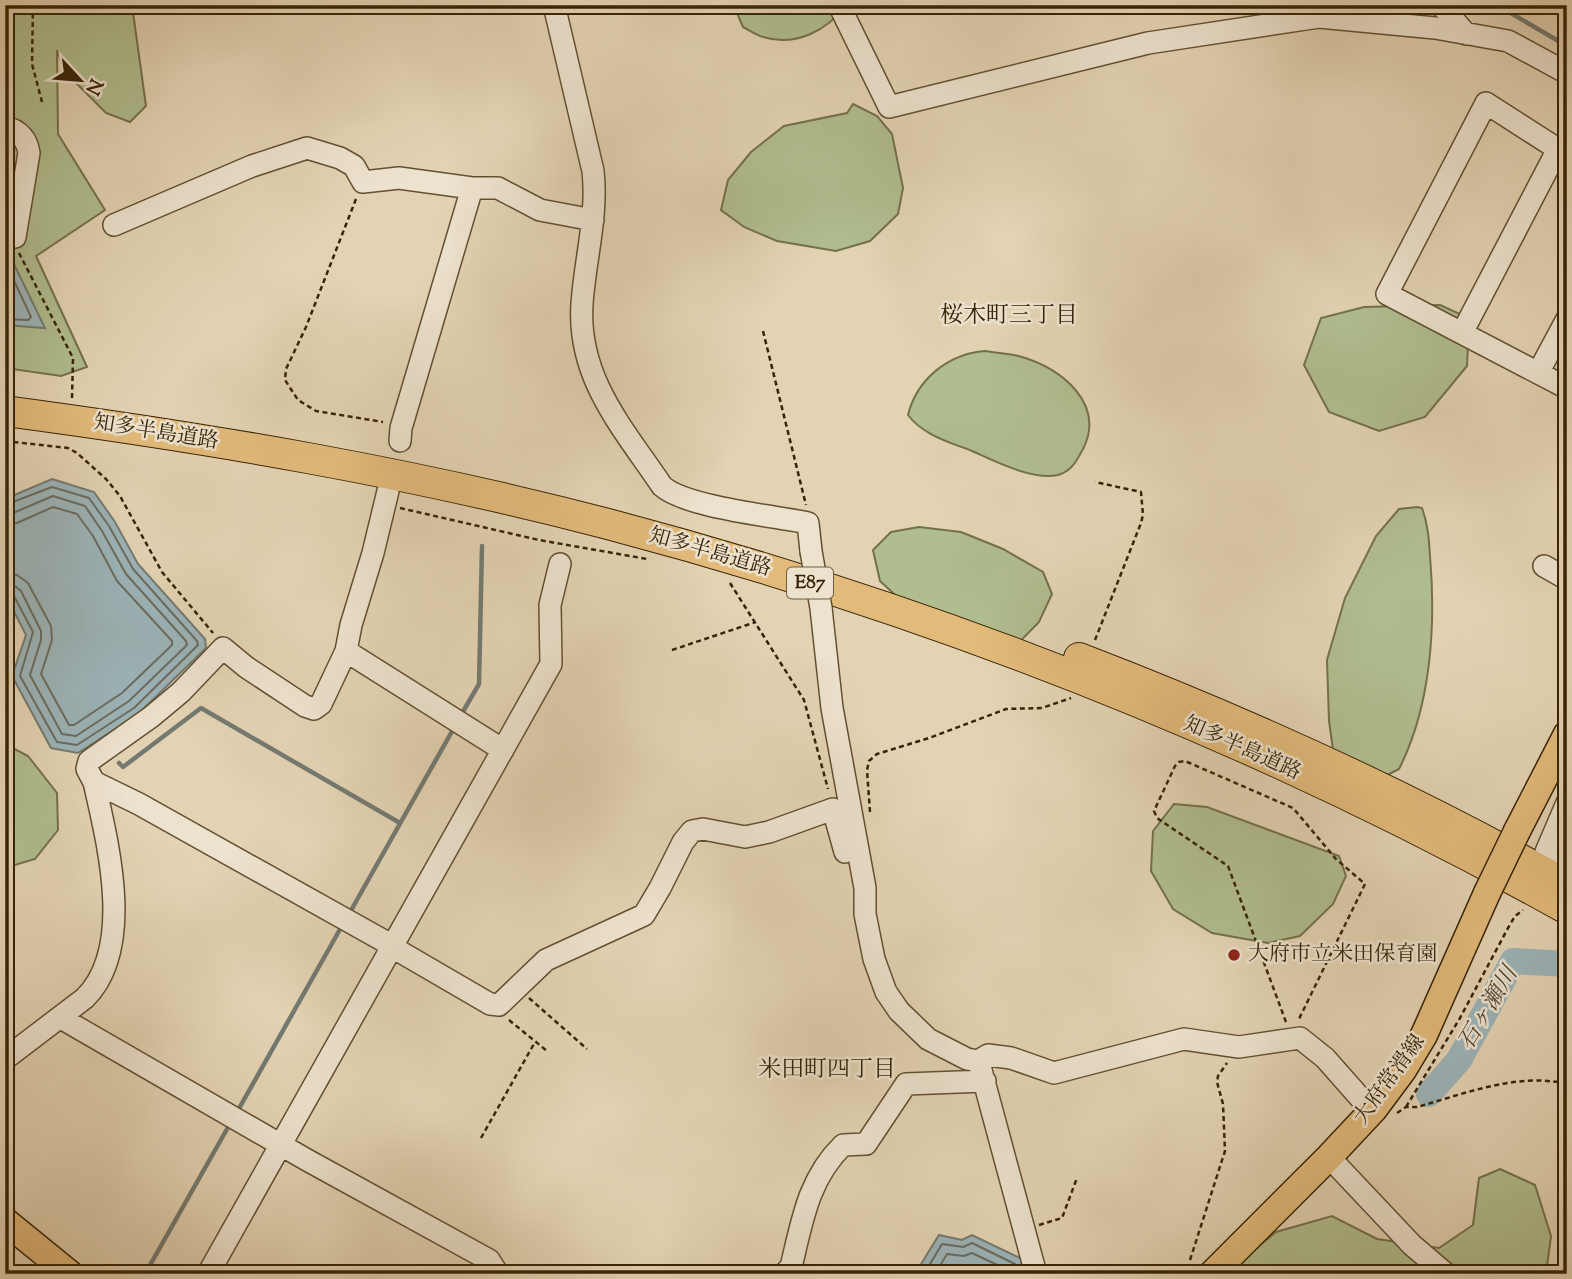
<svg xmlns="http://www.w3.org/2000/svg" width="1572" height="1279" font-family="'Sorts Mill Goudy','Noto Serif JP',serif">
  <rect width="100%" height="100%" fill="#e3d3b3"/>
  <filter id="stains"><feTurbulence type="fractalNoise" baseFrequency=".00286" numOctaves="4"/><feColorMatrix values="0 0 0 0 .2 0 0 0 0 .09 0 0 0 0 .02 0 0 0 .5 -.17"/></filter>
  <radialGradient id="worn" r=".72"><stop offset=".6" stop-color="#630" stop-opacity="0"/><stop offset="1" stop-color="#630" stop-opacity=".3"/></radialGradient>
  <path fill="#b0bd8f" stroke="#74704a" stroke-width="2" d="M5,5h127l14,101 -16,16 -24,-9 -41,-41 -8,-22 1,84 47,76 -69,46 51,111 -26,9 -56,-8z
    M742,5h104c-19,26 -51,42 -83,32 -7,-2 -14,-7 -20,-10l-6,-14z
    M853,104l24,12 15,18 11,54 -5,26 -28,27 -34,10 -59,-10 -33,-14 -23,-17 7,-30 23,-28 33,-26 63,-13z
    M1440,305l20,9 9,9 -2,43 -42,51 -46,14 -50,-19 -25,-47 17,-47 43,-11z
    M985,351c11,2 25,2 37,6 39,11 84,47 61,92 -6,11 -11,22 -25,26 -24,6 -64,-14 -86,-24 -23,-9 -49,-16 -64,-36 9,-36 40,-61 77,-64z
    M1417,507l5,1c6,16 7,32 8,48 6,70 1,150 -31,213l-25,13 -40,-25 -5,-36 -2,-61 18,-62 31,-62 23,-27z
    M919,527l42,5 42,17 40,23 9,22 -13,28 -34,35 -99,-52 -26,-24 -7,-31 18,-18z
    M5,744l23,12 29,37 1,37 -23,29 -30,9z
    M1174,804l33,3 132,49 7,20 -13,28 -33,32 -32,7 -56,-10 -39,-24 -22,-38 2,-40z
    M1500,1169l35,16 16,51 -5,38h-321l51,-42 56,-16 45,23 62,9 34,-23 6,-47z"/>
  <path fill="#9cb4b9" stroke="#747a71" stroke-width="2" d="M12,260l33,68 -40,-3v-64z
    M52,479l42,13 21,30 23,42 67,75 1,9 -68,66 -60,39 -27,-5 -39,-72 14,-41 -21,-41v-95z
    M939,1235l23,5 10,-5 50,24 4,15h-111z"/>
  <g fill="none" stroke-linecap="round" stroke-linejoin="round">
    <path stroke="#6a6c60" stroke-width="2" d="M5,268l4,2 22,47 -3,3 -23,-1
      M5,505l47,-18 37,11 20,28 24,43 64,72 1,4 -64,63 -57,37 -20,-3 -37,-66 13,-44 -19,-36 -9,-3
      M5,514l8,-1 40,-17 32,10 17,25 24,43 60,67 1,4 -58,56 -53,35 -14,-2 -32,-59 11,-35v-9l-20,-40 -6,-5 -10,-2
      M5,525l12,-2 36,-16 24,7 16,22 24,45 55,60v4l-50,48 -48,32h-5l-28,-51 11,-34 -1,-14 -23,-43 -11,-8 -12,-1
      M924,1274l18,-30 21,3 9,-4 43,21 4,10
      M935,1274l12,-20 17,2 8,-3 36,17 2,4"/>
    <path stroke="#747a71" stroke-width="4.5" d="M1497,5l70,41
      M461,715l18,-31 3,-138
      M119,763l4,4 78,-59 199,115
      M349,914l106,-188
      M237,1112l106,-188
      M145,1274l86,-152"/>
    <path stroke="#9cb4b9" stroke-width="26" d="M1429,1094l30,-34 54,-99 54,3"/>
    <g stroke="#625031" stroke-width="24">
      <path id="minor" d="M554,5l39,166c5,45 -8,88 -11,133 -5,74 41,124 80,182 23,21 112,30 146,37l3,28
        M839,5l50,102 259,-64 171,-26 116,11 73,13 59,32
        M1441,5l25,29
        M5,127c14,3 22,12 24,26l-14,84 -10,2
        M1567,155l-81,-52 -99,191 180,94
        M114,225l138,-59 55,-18 33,10 14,8 9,16 36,-4 73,10h26l42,22 53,10
        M1462,333l96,-184
        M1538,373l29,-54
        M400,441l1,-13 71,-240
        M1544,566l23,13
        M821,608l11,100 33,180v26l9,45 12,33 13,19 29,28 39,20 11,2 10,-6 23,3 43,15 130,-34 55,8 61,-9 25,20 38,43 11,8
        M346,651l157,99
        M94,782l45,22 254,142
        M1567,803l-21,49 21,11
        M392,947l98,57 9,1 47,-45 98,-45 16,-27 23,-46 9,-11 11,-2 42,8 24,-5 64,-23 12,43
        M61,1018l246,142 182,100 9,14
        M5,1059l80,-61c50,-50 23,-154 9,-216l-7,-13 2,-8 62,-44 30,-25 42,-44 23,19 59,39 9,3 7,-5 25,-53 5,-26 22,-72 15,-62
        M981,1070l55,204
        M1329,1157l83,88 34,29
        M208,1274l343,-610 -1,-59 10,-41
        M784,1274l7,-7c11,-45 17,-88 52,-122l23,-1 40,-60 79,-3"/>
    </g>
    <g stroke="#372406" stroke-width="29">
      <path id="major" d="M1517,831l50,-97
        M5,1221l65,53
        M1212,1274l117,-117 45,-48 29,-39 21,-35 63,-142"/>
    </g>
    <g stroke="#372406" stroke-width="32">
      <path id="highway" d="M5,411c203,27 405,61 603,113 333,88 658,217 959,385
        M1079,658c167,64 332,139 488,227"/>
    </g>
    <path stroke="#372406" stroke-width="2.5" stroke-dasharray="5 3.5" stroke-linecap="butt" d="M33,5l-1,59 10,38
      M356,199l-50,128 -20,42 -1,11 13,20 18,11 67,11
      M19,253l54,105 -1,40
      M763,331l43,174
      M5,441l63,7 9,5 29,26 14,17 42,76 51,61
      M400,508l139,32 108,19
      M730,583l74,117 24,89
      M1095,640l46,-117 2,-8 -2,-23 -46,-10
      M672,650l84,-28
      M870,812l-3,-42 2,-9 8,-7 52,-16 77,-29 36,-1 29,-10
      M529,998l58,51
      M509,1020l38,31
      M1286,1022l-58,-156 -71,-48 -3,-7 21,-45 4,-4 6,-1 108,47 43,51 29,25 -67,137
      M1406,1107l54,-89 48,-90 7,-12 8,-6
      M1397,1113l9,-6h11c47,-13 101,-35 150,-23
      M481,1138l54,-96
      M1039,1225l23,-7 15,-40
      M1190,1260l35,-109 -2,-47 -6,-22 1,-6 9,-13"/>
    <use href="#minor" stroke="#ede2ce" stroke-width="21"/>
    <use href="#major" stroke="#e2ba7a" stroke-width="26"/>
    <use href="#highway" stroke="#e2ba7a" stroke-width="30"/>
    <g stroke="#625031" stroke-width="24" stroke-linecap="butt">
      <path id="minor-bridge" d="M811,551l10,57"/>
    </g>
    <g stroke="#372406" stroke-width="29" stroke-linecap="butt">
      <path id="major-bridge" d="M1487,893l30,-62"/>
    </g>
    <use href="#minor-bridge" stroke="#ede2ce" stroke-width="21"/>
    <use href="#major-bridge" stroke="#e2ba7a" stroke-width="26"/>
  </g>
  <circle fill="#8f2418" stroke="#ede2ce" stroke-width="2.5" cx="1234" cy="955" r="7"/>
  <g text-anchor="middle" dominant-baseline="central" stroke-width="5" stroke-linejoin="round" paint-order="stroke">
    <rect fill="#ede2ce" stroke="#6e5d42" stroke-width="2" x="787" y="567.5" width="46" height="31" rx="5"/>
    <g font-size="19" font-weight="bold" fill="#372406">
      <text x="810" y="583">E87</text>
    </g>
    <g font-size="21" fill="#372406" stroke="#ede2ce">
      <text transform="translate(156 433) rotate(9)">知多半島道路</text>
      <text transform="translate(710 553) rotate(16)">知多半島道路</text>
      <text transform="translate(1242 749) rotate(24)">知多半島道路</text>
      <text transform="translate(1390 1080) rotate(-54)">大府常滑線</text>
    </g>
    <g font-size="21" fill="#372406" stroke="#ede2ce" text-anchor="start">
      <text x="1248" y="955">大府市立米田保育園</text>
    </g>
    <g font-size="23" fill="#372406" stroke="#ede2ce">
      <text x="1009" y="316">桜木町三丁目</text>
      <text x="827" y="1070">米田町四丁目</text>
    </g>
    <g font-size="23" font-style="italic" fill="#504833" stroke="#ede2ce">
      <text transform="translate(1489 1009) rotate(-59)">石ヶ瀬川</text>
    </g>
  </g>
  <rect width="1572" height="1279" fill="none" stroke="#e3d3b3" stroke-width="28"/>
  <rect x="7" y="7" width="1558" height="1265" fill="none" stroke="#372406" stroke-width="3.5"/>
  <rect x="14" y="14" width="1544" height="1251" fill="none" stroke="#372406" stroke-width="2"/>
  <g transform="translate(80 80) rotate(116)" stroke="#ede2ce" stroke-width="5" paint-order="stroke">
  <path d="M0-5L12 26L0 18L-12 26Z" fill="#372406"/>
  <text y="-10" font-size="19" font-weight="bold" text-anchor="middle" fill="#372406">N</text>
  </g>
  <rect width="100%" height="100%" filter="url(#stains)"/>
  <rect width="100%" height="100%" fill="url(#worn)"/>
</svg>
